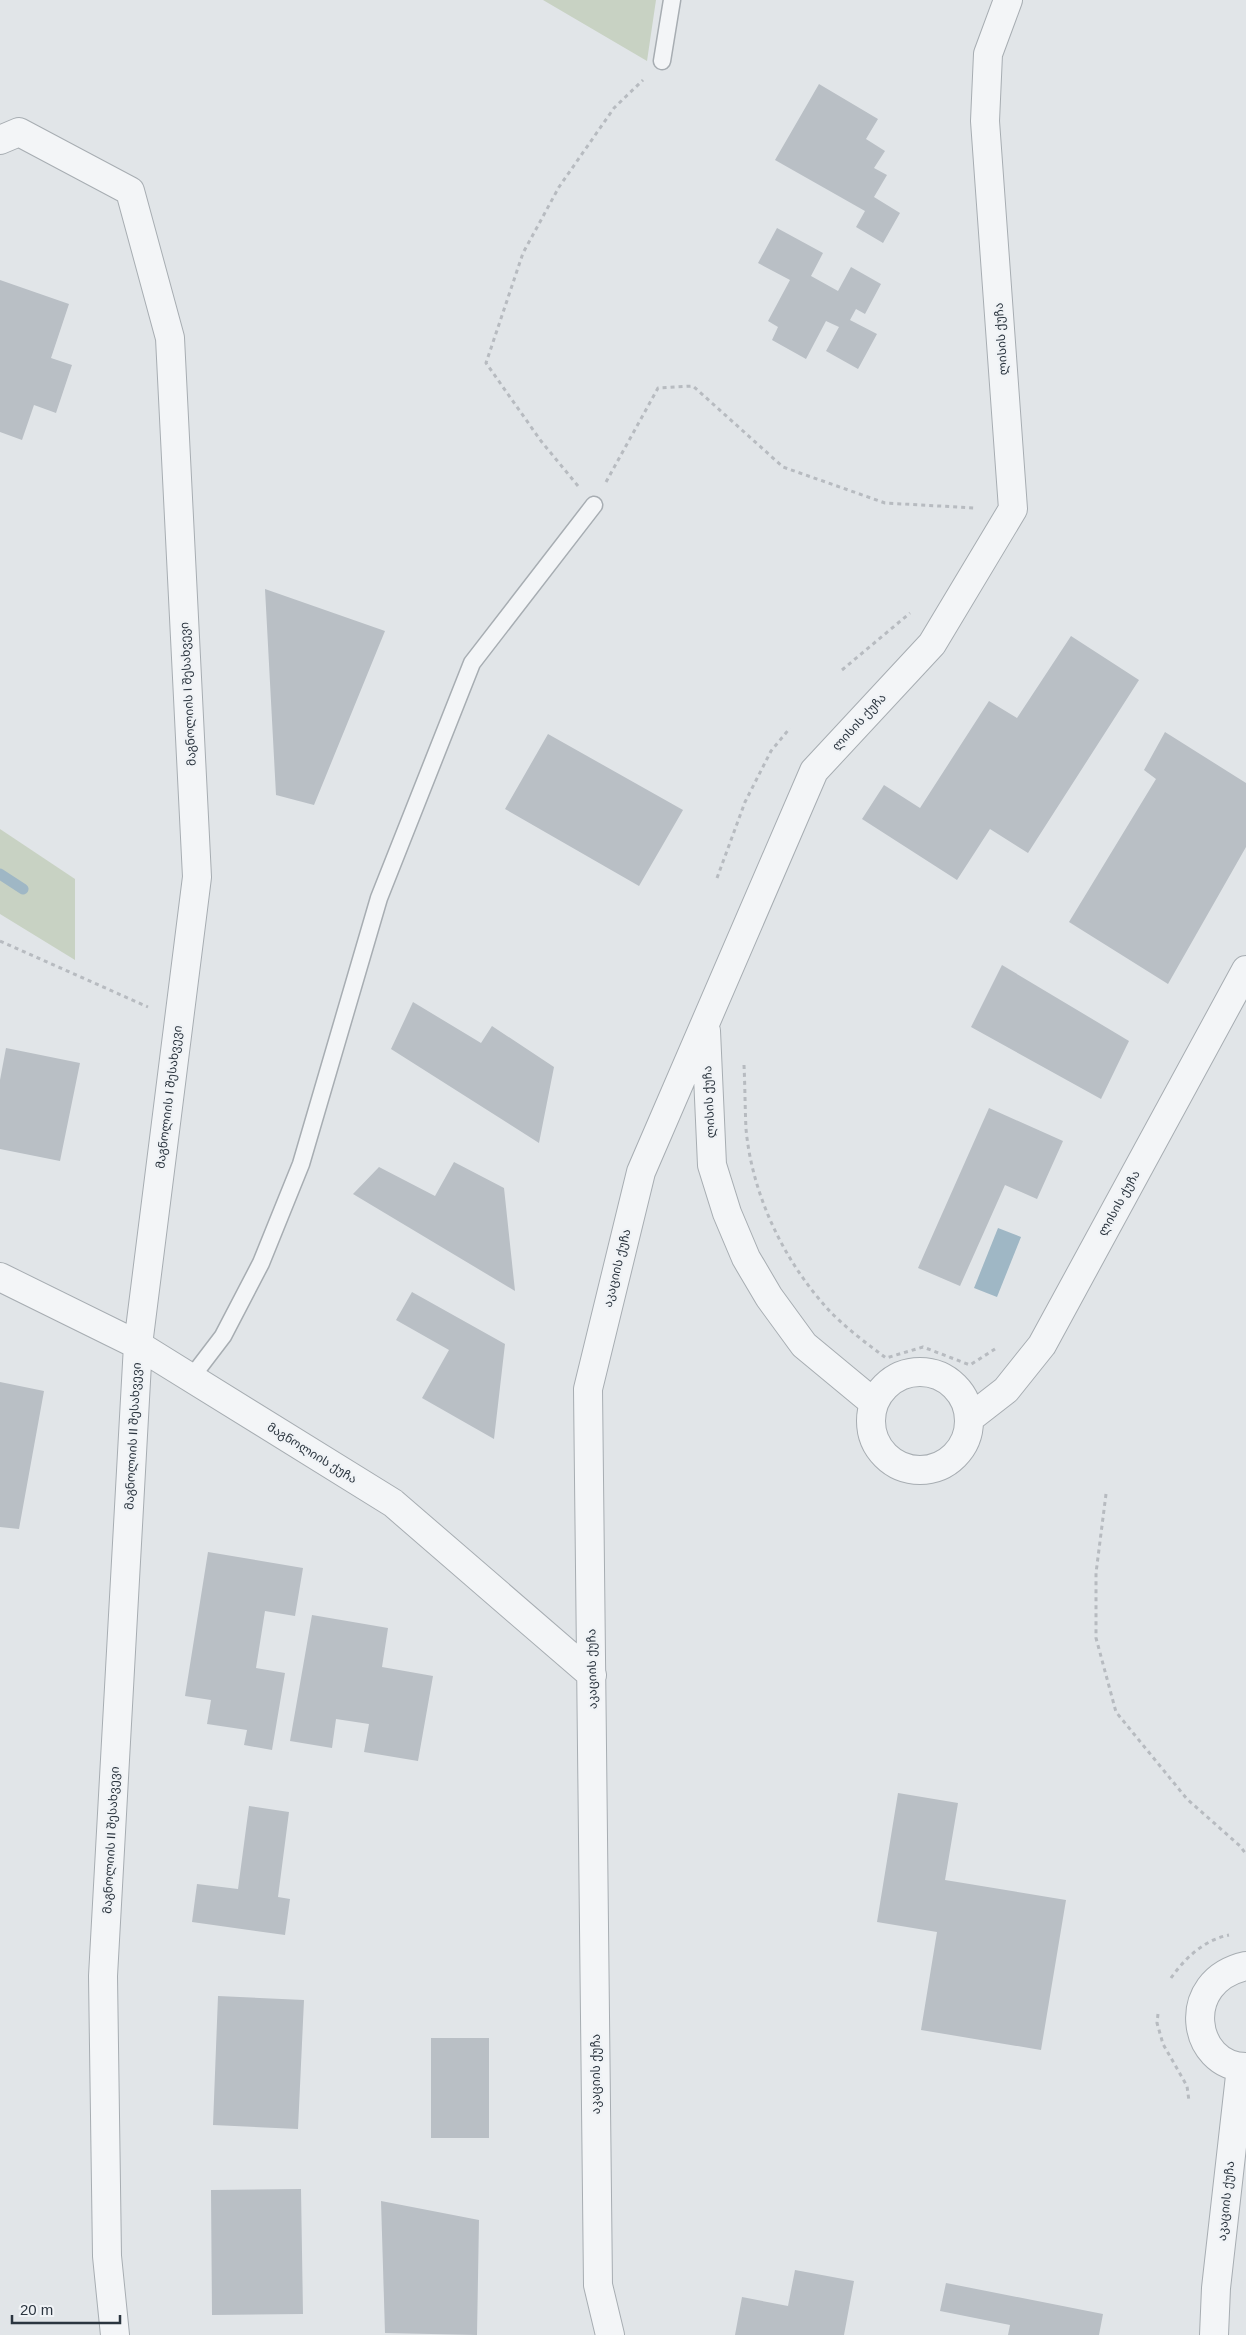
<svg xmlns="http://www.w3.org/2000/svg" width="1246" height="2335" font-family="Helvetica,'Noto Sans Georgian',sans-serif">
  <rect width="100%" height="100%" fill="#e1e5e8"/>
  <path fill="#c8d2c3" d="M543,0h113l-9,61z
    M0,829l75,50v81l-75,-46z"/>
  <path fill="#9fb7c5" d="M998,1228l23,9 -24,60 -23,-9z"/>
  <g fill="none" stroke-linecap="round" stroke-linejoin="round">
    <path stroke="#9fb7c5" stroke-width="11" d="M0,874l23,15"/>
  </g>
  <path fill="#b9bfc5" d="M819,84l59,35 -12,20 19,12 -11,17 13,7 -13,22 26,16 -17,30 -27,-16 9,-16 -90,-51z
    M777,228l46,25 -12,23 27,15 13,-24 30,17 -16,30 -9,-5 -6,11 27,14 -19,35 -32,-18 13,-24 -13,-6 -20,38 -34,-19 6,-13 -10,-6 22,-41 -32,-17z
    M0,280l69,24 -18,54 21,7 -16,48 -22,-8 -12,35 -22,-8z
    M265,589l120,42 -71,174 -38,-10z
    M1071,636l68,44 -111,173 -38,-24 -33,51 -95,-61 22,-34 36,23 69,-107 28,17z
    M1165,732l81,51v64l-78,137 -99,-62 87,-143 -12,-9z
    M548,734l135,76 -44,76 -134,-77z
    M1002,965l127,76 -28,58 -130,-72z
    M413,1002l68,41 11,-17 62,41 -15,76 -148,-94z
    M6,1048l74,15 -20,98 -60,-12v-69z
    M989,1108l74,33 -26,58 -32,-14 -45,101 -42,-18z
    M454,1162l50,26 11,103 -162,-97 26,-27 56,29z
    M412,1292l93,52 -11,95 -72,-41 27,-48 -53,-30z
    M0,1382l44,9 -25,138 -19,-2z
    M208,1552l95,16 -8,48 -30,-5 -9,57 29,5 -13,77 -28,-5 3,-15 -40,-6 4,-24 -26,-4z
    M312,1615l76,13 -6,39 51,9 -15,85 -54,-9 5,-28 -33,-5 -4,29 -42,-7z
    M898,1793l60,10 -13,77 121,20 -25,150 -120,-20 16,-98 -60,-10z
    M249,1806l40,6 -11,85 12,2 -5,36 -93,-13 5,-38 41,5z
    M218,1996l86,4 -6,129 -85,-4z
    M431,2038h58v100h-58z
    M301,2189l2,125 -91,1 -1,-125z
    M381,2201l98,19 -2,115 -92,-2z
    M795,2270l59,11 -10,54h-109l7,-38 46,9z
    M946,2283l157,31 -4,21h-91l2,-10 -70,-14z"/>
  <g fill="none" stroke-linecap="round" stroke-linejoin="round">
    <g stroke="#a7adb2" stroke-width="19">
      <path id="service" d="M662,61l10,-61
        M191,1378l32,-42 38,-73 40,-99 78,-266 93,-235 122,-158"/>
    </g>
    <g stroke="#a7adb2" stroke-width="30">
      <path id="minor" d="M0,140l19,-8 111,59 40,147 27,539 -59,468 -35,631 4,280 8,79
        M706,1031l6,134 15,48 19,45 23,39 35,48 70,58
        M0,1277l138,68 255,158 199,172
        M871 1421a49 49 0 1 1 98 0a49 49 0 1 1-98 0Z
        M970,1418l36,-28 36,-45 204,-375
        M1246,1966c-68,15 -54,101 0,101
        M610,2335l-12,-50 -10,-896 53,-217 173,-401 118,-127 81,-135 -28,-388 3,-67 20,-54
        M1214,2335l2,-47 25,-221"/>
    </g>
    <path stroke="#b7bbc0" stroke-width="3" stroke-dasharray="4 4" stroke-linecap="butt" d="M606,482l52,-94 35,-2 90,81 102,36 90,5
      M578,486l-37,-45 -55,-78 37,-110 36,-66 55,-79 29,-28
      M842,670l68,-57
      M717,878l28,-76 26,-51 19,-23
      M0,941l148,66
      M744,1065c1,21 1,43 2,64 6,65 37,130 80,178 17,19 40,36 60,51l37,-11 47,18 25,-16
      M1106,1494l-10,79v65l20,74 71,87 53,47 6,8
      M1171,1978c14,-20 33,-38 58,-43
      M1158,2014l-1,9 6,21 24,42 2,15"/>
    <use href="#service" stroke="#f3f5f7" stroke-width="16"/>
    <use href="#minor" stroke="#f3f5f7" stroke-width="28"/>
  </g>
  <g text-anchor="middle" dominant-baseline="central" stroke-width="4.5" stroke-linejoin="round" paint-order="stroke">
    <g font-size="12" fill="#2b353f" stroke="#f0f3f6">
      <text transform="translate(1001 339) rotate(-94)">ლისის ქუჩა</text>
      <text transform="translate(188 694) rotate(-93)">მაგნოლიის I შესახვევი</text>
      <text transform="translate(859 722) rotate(-47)">ლისის ქუჩა</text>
      <text transform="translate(169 1097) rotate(-83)">მაგნოლიის I შესახვევი</text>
      <text transform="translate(709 1102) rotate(-93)">ლისის ქუჩა</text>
      <text transform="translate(1119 1203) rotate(-61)">ლისის ქუჩა</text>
      <text transform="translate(617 1268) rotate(-76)">აკაციის ქუჩა</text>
      <text transform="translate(133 1436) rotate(-87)">მაგნოლიის II შესახვევი</text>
      <text transform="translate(312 1453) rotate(32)">მაგნოლიის ქუჩა</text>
      <text transform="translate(592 1669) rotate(-91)">აკაციის ქუჩა</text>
      <text transform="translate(111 1840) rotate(-87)">მაგნოლიის II შესახვევი</text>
      <text transform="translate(596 2074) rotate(-90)">აკაციის ქუჩა</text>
      <text transform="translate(1226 2201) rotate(-84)">აკაციის ქუჩა</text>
    </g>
  </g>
  <path d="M12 2315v8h108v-8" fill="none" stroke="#2b353f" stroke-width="2.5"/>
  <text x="20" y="2315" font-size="15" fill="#2b353f" stroke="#f0f3f6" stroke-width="4" paint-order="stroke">20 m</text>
</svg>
